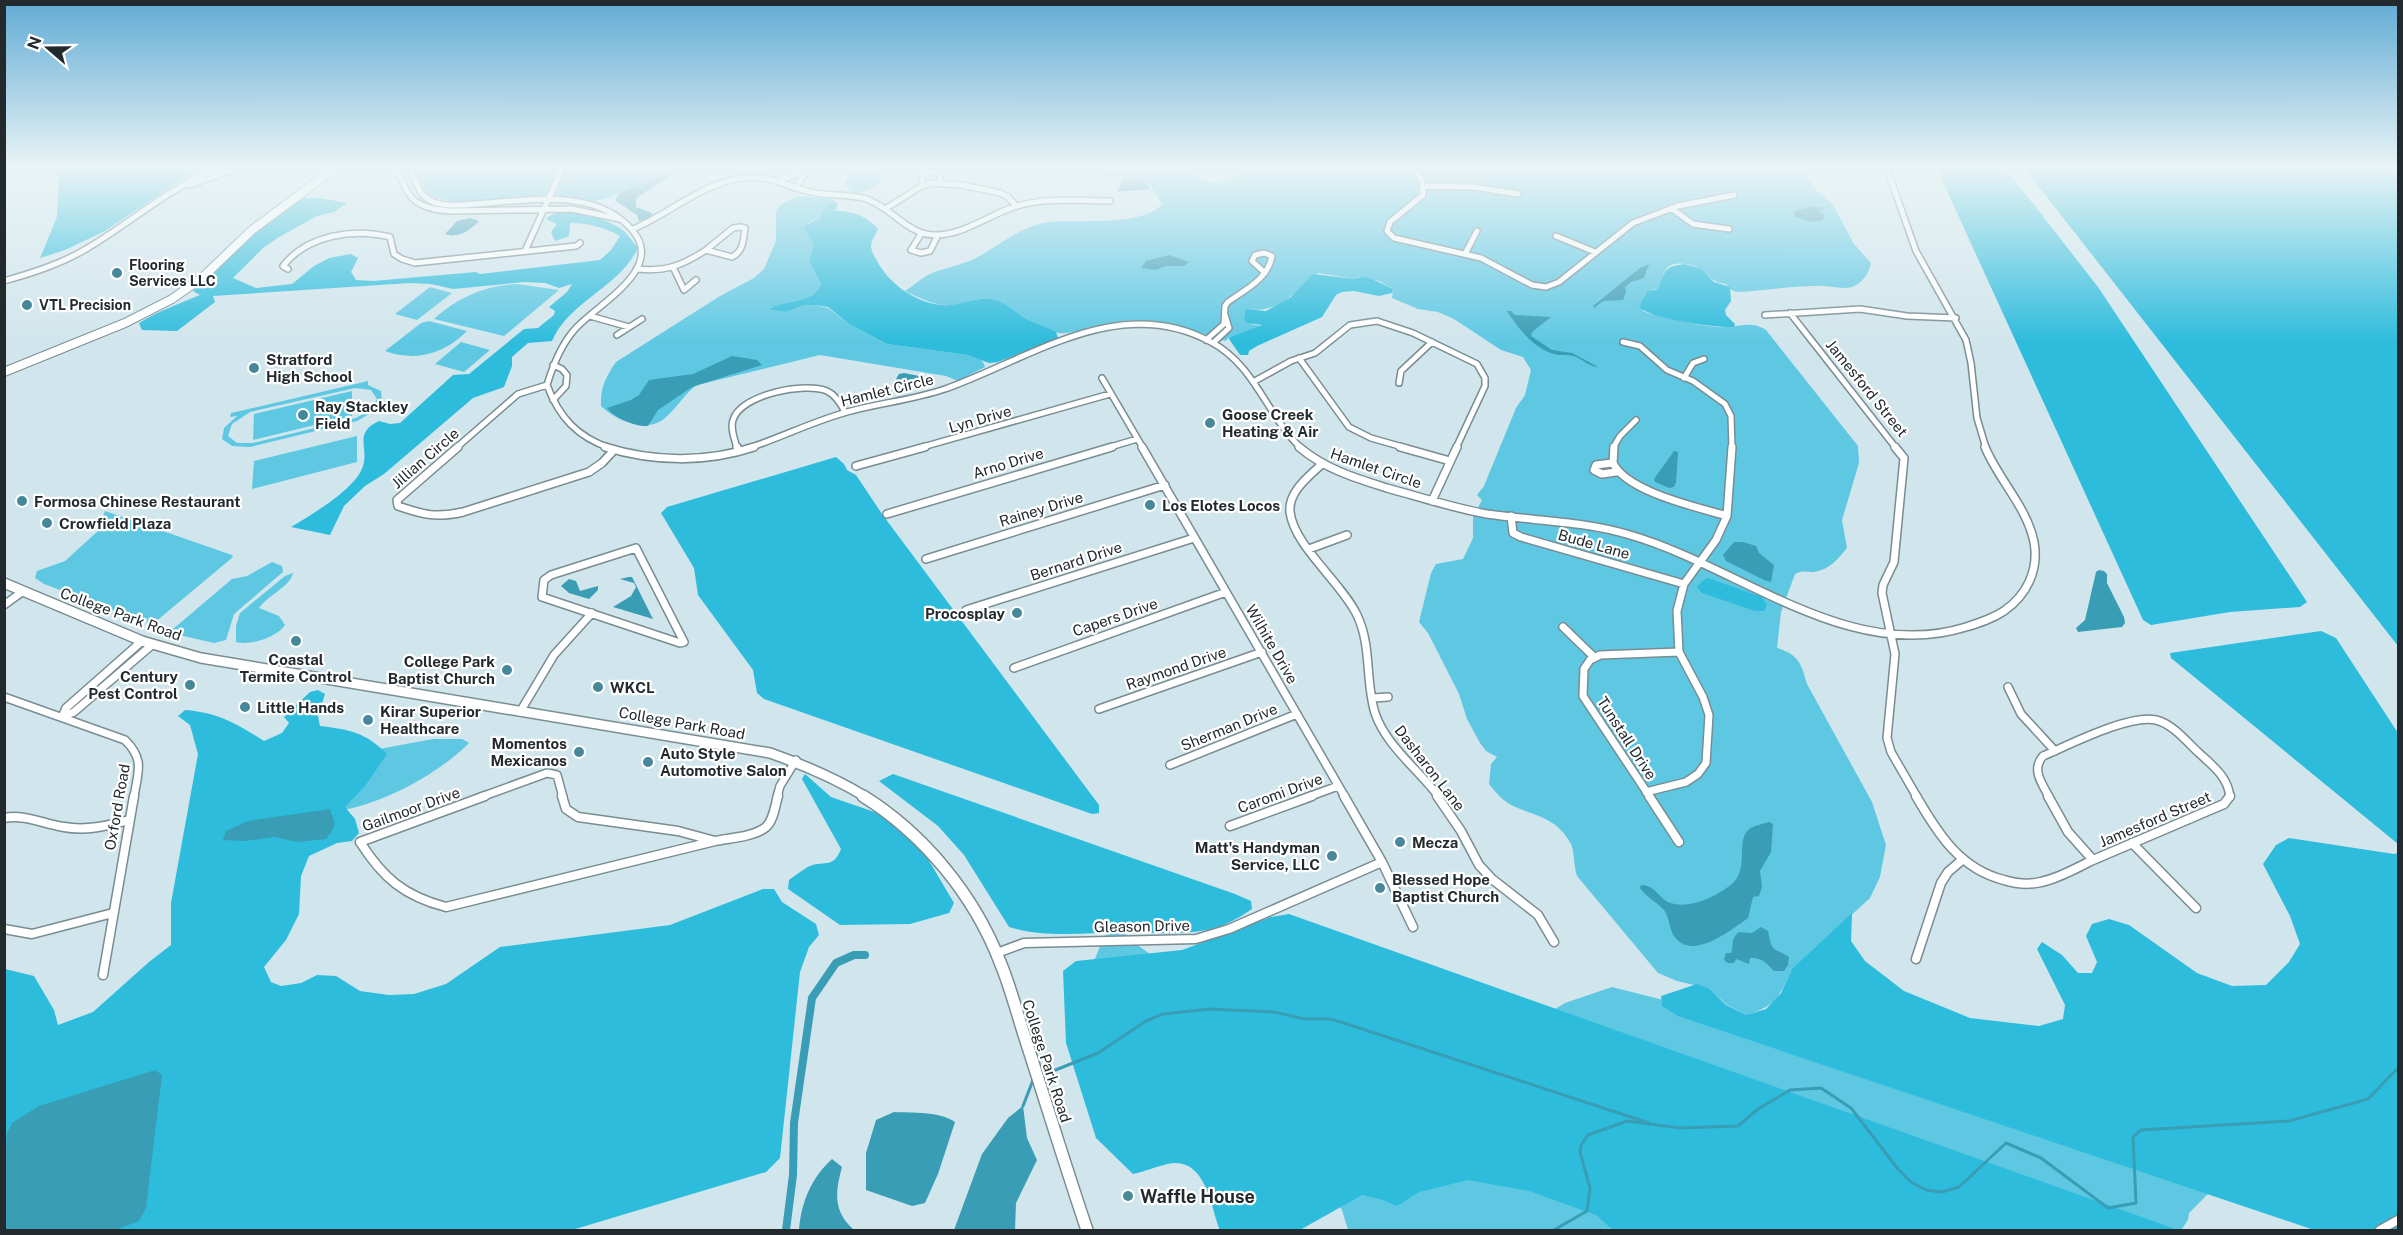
<svg xmlns="http://www.w3.org/2000/svg" width="2403" height="1235" font-family="'Public Sans',sans-serif">
  <rect width="100%" height="100%" fill="#d1e6ec"/>
  <path fill="#5ec8e3" fill-rule="evenodd" d="M417,169h261l-71,29 -13,3 -39,-4 5,-14 -10,2 -4,10 -7,4c-20,3 -94,7 -109,-4 -7,-6 -10,-17 -13,-26z
    M855,169h25v8l2,2c-6,13 -38,16 -52,20l4,2 -4,1c-6,10 -11,17 -22,21l6,21 -5,17 12,23c-8,18 -34,20 -52,24l17,4 15,-6 14,-1 13,3 21,16 38,20 81,11c8,2 15,3 17,12l-27,14 -12,-5 -126,-21 -123,30c-13,9 -20,23 -32,33 -18,16 -50,2 -64,-12 -1,-17 5,-30 15,-44l104,-66 34,-18 10,-9 12,-28v-30l4,-6 18,-9 26,2 28,-8 -7,-5 1,-5z
    M1004,169h182c23,16 35,22 57,0h558l16,22 16,14 21,39 17,19c-2,10 -8,20 -19,24 -11,3 -25,-2 -37,-1 -26,0 -52,5 -79,6l-6,-3 -4,-5c-11,-1 -16,-6 -24,-13 -7,-7 -28,-11 -35,-3 -4,4 -6,15 -9,21h-5l-9,6 -1,16 5,2c22,5 46,12 69,14 18,2 32,-8 49,3l92,116 1,17 -17,57 5,28c-9,11 -18,22 -33,24 -7,0 -12,-2 -19,2l-14,38 -4,36c22,7 24,15 30,36l65,118 14,43 -6,32 -10,21 -63,58 408,231 -26,26 -1,7 -7,10h-833l-6,-20 -23,-35 -227,-209 11,-27 10,-13h7l9,13 28,20 383,59 25,-15 47,-16 138,35 36,-20 6,-33c-13,28 -16,37 -46,46l-19,-10 -17,-16 -33,-8 -19,-8 -81,-97c-3,-9 -3,-27 -6,-32 -15,-27 -34,-27 -58,-38 -10,-5 -17,-13 -24,-22l2,-20 6,-7 -11,-6 -6,-8 -13,-24 -8,-25 -31,-61 -9,-11 12,-49 5,-9 27,-5 10,-21v-21l9,-17 -5,-5 7,-9 32,-78 9,-13 6,-25 -8,-13 -22,-7 -47,-31 -16,-7 -20,-3 -26,-11 1,-9 -14,-8 -20,-4 -5,2 -36,-6c-21,17 -39,41 -69,36l2,15 10,2 -31,11 -5,4c-33,-12 -68,-24 -103,-20 -16,2 -52,14 -63,12 -11,-2 -37,-15 -46,-22 -8,-6 -13,-11 -24,-12 -13,-2 -23,5 -36,6 -17,2 -33,-7 -48,-14 8,-5 15,-12 23,-16 14,-7 32,-9 48,-17 24,-13 46,-33 74,-36 29,-3 93,5 112,-18l-12,-19 -19,-8z
    M517,284l42,6 -55,46 -70,-17c25,-22 50,-33 83,-35z
    M430,287l22,6 -35,27 -22,-6z
    M429,321l38,10c-23,23 -51,31 -82,20l36,-28z
    M461,342l29,8 -26,22 -29,-8z
    M368,381v4l13,6 1,10 -11,12 -14,8 -107,26 -18,-1 -10,-7 2,-11 13,-12 -7,1 1,-4zM355,388l16,2 6,9 -7,11 -14,8 -103,25h-16l-9,-7 4,-12 18,-12z
    M352,391v25l-99,24 1,-26z
    M357,436v26l-105,27 2,-28z
    M105,511l127,44 1,2 -79,66 -4,1 -106,-40 -9,-6 2,-7 28,-10 33,-30z
    M272,562l10,4 1,6 -49,42 -8,26 -12,3 -39,-9 -2,-5 59,-50 15,-3z
    M293,573c-3,14 -25,22 -34,35l20,8 6,9c-8,12 -34,21 -49,17v-16l4,-13 45,-37z
    M433,739h29l7,4c-28,29 -86,61 -127,67 -27,3 -56,2 -84,4l121,-65z"/>
  <path fill="#2ebcdc" d="M35,169h160l1,1 -91,61 -40,19 -25,8 17,-41 2,-40 -11,-7z
    M1937,169h69l92,118 209,315 -7,5 -70,5 -79,13 -8,-5z
    M2025,169h373v477z
    M300,198h20l27,5 -13,9 -17,4 -38,21 -16,11 -30,30 23,10 36,-4 22,-18 15,-8 22,-4 7,4 -7,14 5,8 17,1 103,-9 4,2 120,-14 11,-10 9,-14c-15,-9 -33,-13 -50,-13l-1,13 -14,5 -4,-9 6,-8 -11,-5c13,-15 57,-2 72,8 8,4 14,14 20,21 -19,40 -68,52 -86,93l-24,2 -16,14v9l-8,21 -31,11 -89,76 -19,12 -21,20 -14,29 -39,-8c20,-12 65,-38 72,-61 6,-19 -10,-33 16,-45l11,3 10,-1 53,-48 16,-1 55,-45 14,-1 16,-13 1,-4 -6,-4 18,-15 5,-8 -13,4 -14,-5 -21,-1 -71,7 -22,-5 -21,-1 -197,13 2,6 -38,29 -35,-1 -3,-7c20,-12 39,-19 61,-28l-7,-4 8,-9 64,-61z
    M834,201l4,3 -3,7c16,-1 32,5 43,18 -2,5 -7,12 -7,17 0,4 3,10 5,13 12,24 38,43 65,46 18,2 32,-8 50,-6 14,2 23,13 35,20 10,5 20,8 30,13l2,6 -60,24 -9,1 -21,-8 -81,-11 -38,-20 -21,-17 -13,-2 -14,1 -15,6 -17,-3c15,-9 43,-4 52,-25l-12,-23 5,-17 -11,-17 16,-9 11,-16z
    M1685,264l16,5 13,13 16,5 1,14 -6,9 1,5 9,9 -1,3c-18,1 -83,-8 -95,-20l8,-16 11,-2c7,-18 6,-23 27,-25z
    M1313,274l41,5c13,-6 27,5 39,10l-1,4 -13,3 -25,-5 -12,1 -6,3 -14,22 -65,29 -8,5 -1,4h-8l-11,-16 1,-2 32,-12 -15,-2 -3,-4 2,-10 20,2 25,-14z
    M836,457l8,7 3,6 9,5 26,39 217,291v8l-7,1 -328,-115 -7,-6 -4,-23 -55,-75 -4,-27 -33,-55 6,-6z
    M1708,578l54,19 5,8 -3,6h-9l-53,-18 -5,-6 5,-6z
    M2321,631l15,7 62,95v111l-227,-186 -1,-5z
    M318,690l7,4 -7,22 2,10c28,3 47,7 67,28l-22,32 -20,21 10,12 4,14 -7,8 -15,2 -28,13 -8,20 -2,38 -13,26 -22,27 7,15 10,4 20,-3 16,-8 19,1 24,15 29,4 25,-1 32,-10 54,-37 170,-22 93,-36h11l8,13 34,22 3,11 -10,12 -9,25 -20,186 -14,14 -194,58h-567v-261l29,7 20,34 4,15 35,-13 56,-50 22,-17v-42l27,-149 -8,-29 -12,-9 7,-6c35,3 50,13 79,31l18,-8 7,-10 -5,-6 26,-25z
    M805,774l26,23 55,19 39,38 29,49 -5,10 -39,11 -70,1 -52,-36 1,-9c6,-4 14,-11 21,-14 16,-6 23,3 31,-17l-39,-70z
    M893,774l342,120 16,7 1,8c-13,9 -29,18 -45,21 -27,5 -52,3 -79,2 -39,0 -81,7 -119,-5l-45,-72 -26,-29 -59,-45z
    M2289,838l105,16 4,-1v377h-84l-636,-214 -16,-10 -1,-10 36,-12 13,5 16,16 20,10 20,-6 15,-16 11,-24 60,-56 -1,28 14,20 39,30 66,27 69,8 24,-7 2,-14 -28,-56 5,-7 20,13 16,18h14l5,-11 -11,-26 6,-12 17,-5 20,6 68,48 35,13 34,-1 23,-23 11,-18 -10,-28 -27,-52 13,-19z
    M1289,914l889,316h-565l-17,-15 -67,-24 -61,-11 -49,12 -22,14 -17,-7 -18,-4 -62,35h-80c-9,-22 -13,-67 -45,-67 -10,0 -31,9 -42,11l-37,-36 -30,-95 -3,-72 13,-10 106,-11 89,-33z"/>
  <path fill="#389db5" d="M666,173l5,2 -35,23v9l16,6v4l-13,4 -2,-6 -21,-14v-3l4,-5z
    M1128,177l16,5 7,7 -34,3 6,-13z
    M1813,206l11,2 -6,3 6,4 -1,5 -10,2 -18,-5 -1,-6z
    M470,218l9,3c-8,9 -22,18 -34,13l12,-13z
    M1169,255l20,7 -5,4h-18l-10,4 -15,-2 5,-7z
    M1649,264l-5,14 -13,4 -6,5 1,5 -3,8 -20,1 -9,7 -1,-2 47,-38z
    M1507,311h4l4,4 36,2 -19,15 -1,4 21,14 20,3 26,14c-10,0 -16,-9 -25,-11 -6,-2 -13,0 -19,-2 -21,-6 -36,-26 -47,-43z
    M732,356l25,4 5,5 -70,22 -34,23 -10,16c-12,1 -34,-8 -41,-18l24,-8 8,-5 10,-15 44,-6z
    M904,373l20,4 6,7 -29,7 -5,-12 3,-5z
    M1674,451l4,1 -2,31 -2,4 -5,1 -14,-6 -1,-3z
    M1734,542h9l13,4 3,7 15,12 -3,17 -7,-2 -38,-19 -3,-6z
    M2099,570l5,1 3,3v9l17,34 1,6 -3,4 -44,5 -2,-4 9,-8 11,-48z
    M629,577h3l21,42 -40,-12 18,-11 5,-9 -2,-4 -14,-4z
    M569,579l7,2 4,10 18,-5v4l-9,9 -20,-6 -8,-7z
    M330,809c5,16 8,14 -4,30l-29,3 -22,-5 -30,4 -22,-1 3,-9 22,-10z
    M1769,822l4,2 -2,28 -11,19 2,16 -3,9 -6,1 -5,21c-17,12 -56,44 -74,18 -5,-7 -4,-18 -10,-26 -7,-8 -17,-12 -24,-22l1,-3c14,0 17,12 27,17 20,9 50,-6 65,-19 17,-16 1,-45 18,-55 5,-3 12,-4 18,-6z
    M1761,927l7,4c4,22 5,16 21,26l-1,8 -4,6h-10c-7,-8 -13,-14 -24,-13l-1,6 -13,-5 -2,4h-6l-4,-3 2,-7h5c4,-9 -2,-12 8,-21l13,1z
    M155,1070l7,5 -16,133 -7,13 -24,9h-110v-72l2,-25 5,-10 27,-17z
    M1023,1106l4,32 10,22 -21,43 -1,27h-61l28,-76 26,-36z
    M894,1112c18,1 45,-1 61,10l-17,52 -13,29 -13,3 -46,-16v-37l10,-33z
    M832,1159l10,8c-7,25 -9,45 12,63h-55c2,-27 12,-52 33,-71z"/>
  <g fill="none" stroke-linecap="round" stroke-linejoin="round">
    <path stroke="#389db5" stroke-width="3" d="M1048,1073l50,-20 48,-32 17,-7 46,-5 65,3 31,7h25l14,4 305,100
      M1023,1106l10,-26
      M1554,1230l33,-19 3,-23 -10,-36 1,-7 7,-10 39,-14 53,7 58,-2 20,-17 32,-19 31,-2 30,20 47,61 13,13 15,8 16,2 17,-5 47,-44 35,15 67,50 28,-5 -3,-66 8,-7 148,-9 79,-22 30,-31"/>
    <path stroke="#389db5" stroke-width="8" d="M786,1230l7,-55 1,-52 18,-125 24,-35 18,-8h11"/>
    <g stroke="#798c92" stroke-width="8">
      <path id="minor-far2" d="M395,169c6,7 8,14 12,22 8,16 28,19 44,20l121,-2 48,10
        M410,169c5,9 7,21 15,28 13,11 33,8 49,7 51,-3 122,-18 159,27 32,38 -35,73 -57,97 -15,16 -23,37 -29,57 12,32 30,52 63,63
        M1414,169l8,11 1,15 -33,27 -3,9 7,7 87,20 51,27 14,2 13,-5 74,-59 45,-17 56,-11
        M1887,169l29,82 50,89 5,23 6,55 9,30
        M779,181l16,-7 9,1 -9,13
        M190,185l45,-16
        M923,186l-2,-12 6,-3 13,3v9
        M1424,186l49,1 45,7
        M1671,208l22,16 36,5
        M885,209l35,-22 12,-4 30,2 38,8 8,4 8,9
        M740,227l5,1c-2,12 -1,23 -13,29l-26,-7 27,-22z
        M633,229c43,-18 79,-56 129,-51 17,2 32,11 49,14 19,5 40,1 58,8 25,10 40,36 68,35 28,-1 52,-20 77,-28 31,-10 65,-6 96,-6
        M921,234l-10,16 10,3 9,-2 8,-16
        M1556,236l39,16
        M525,251l37,-82
        M1465,254l12,-23
        M288,269l-5,-3c24,-31 70,-38 107,-29l4,17 8,5 13,4 161,-17 4,-3
        M638,269c28,3 45,-4 68,-19
        M674,269l10,21 12,-10
        M4,281c28,-8 57,-17 82,-32 44,-26 82,-60 130,-80
        M1790,313l106,135
        M1765,315l95,-6 47,7 49,2
        M590,316l39,11
        M617,335l25,-16
        M1206,340l18,-16 1,-18 3,-4c18,-13 40,-23 44,-46l-8,-3 -9,2 -3,6 13,12
        M1623,342l17,4 27,24 26,11 32,23 6,12 1,32
        M1213,343l16,-15 -4,-13
        M1299,358l50,69 22,11 35,10
        M553,365l9,4 5,6 -1,11 -13,14
        M1102,378l41,70
        M1684,378l9,-15 11,-4
        M1253,382l38,-21 24,-8 35,-28 27,-4 36,12 64,31 8,14v8l-29,62
        M1399,383l2,-12 31,-29
        M456,448l62,-54 29,-9
        M737,448c-2,-8 -7,-19 -4,-28 8,-26 72,-38 94,-29 9,4 14,13 18,21
        M749,448c33,-11 65,-27 98,-36 32,-9 66,-12 98,-23 85,-30 174,-97 266,-47 44,23 56,74 90,106
        M919,448l191,-54
        M1107,448l30,-9
        M1613,448l7,-12 16,-16"/>
    </g>
    <g stroke="#798c92" stroke-width="10">
      <path id="minor-far1" d="M458,447l-61,53 1,6c26,9 38,12 65,6l126,-40 13,-9 12,-13
        M605,447c48,15 101,16 149,0
        M737,447l1,4
        M1142,447l203,350
        M1299,447c26,22 56,31 88,41 33,9 66,20 100,26 48,7 97,7 143,21 108,31 219,129 336,92 13,-4 26,-8 38,-16 23,-16 35,-41 30,-69 -7,-35 -36,-63 -49,-95
        M1400,447l50,14
        M1614,447l-1,16c14,29 84,44 114,53
        M1895,447l9,11 -10,104 -11,23 -1,8 13,61 -8,84 4,14 26,45
        M1612,463l-16,2 -2,5 8,4 14,-2
        M1322,464c-13,12 -34,28 -32,48 4,34 52,71 67,103 15,31 8,66 18,98 11,33 44,57 64,84
        M856,466l69,-19
        M1432,501l25,-54
        M887,514l225,-67
        M1511,516l2,17 8,4 163,47
        M636,548l48,94 -4,1 -138,-46 2,-17 7,-5z
        M1309,549l38,-14
        M926,559l239,-74
        M4,605l18,-13
        M966,610l228,-72
        M1563,627l31,30
        M1014,668l212,-76
        M2008,687l13,27 34,37
        M4,697l121,43c20,20 13,31 9,57
        M1373,698l15,-1
        M1099,709l163,-57
        M520,712l34,-57 38,-42
        M62,717l12,-5 79,-68
        M62,717l4,-9 76,-67
        M1170,765l127,-51
        M1646,792l40,-10 12,-8 8,-11 3,-48 -6,-18 -24,-45 -2,-41 7,-27 32,-44 11,-24 5,-69
        M481,797l66,-24 10,2 6,22
        M777,797l3,-11 16,-26
        M1308,797l30,-11
        M1650,797l-67,-101 1,-27 6,-9 10,-5 79,-3
        M2049,797c-7,-14 -18,-27 -6,-41 26,-11 86,-42 113,-36 17,4 31,22 43,33 14,13 29,24 31,44"/>
    </g>
    <g stroke="#798c92" stroke-width="11">
      <path id="minor" d="M485,796l-125,46c23,36 44,54 86,65l269,-66 -37,-10 -100,-14 -12,-8 -4,-13
        M1344,796l38,66 31,65
        M1437,796l24,35 18,34 13,14 46,36 16,27
        M1649,796l30,46
        M1916,796c22,38 44,73 88,84 13,4 25,5 37,2 19,-4 35,-14 52,-22
        M2048,796l20,36 25,28
        M4,818c22,-4 39,6 60,9 22,4 43,-1 65,-7
        M1230,826l82,-30
        M715,841c14,-3 39,-4 51,-14 8,-7 9,-22 12,-31
        M2132,843l64,65
        M2093,860l131,-56 6,-8
        M4,929l28,5 81,-21
        M997,953l27,-10 172,-4 33,-10 153,-67
        M1916,959l25,-76 7,-11 14,-12
        M103,975l31,-179
        M2380,1230l18,-10"/>
    </g>
    <g stroke="#798c92" stroke-width="10">
      <path id="secondary-far2" d="M4,372l121,-49 47,-24 31,-22 49,-47 82,-61"/>
    </g>
    <g stroke="#798c92" stroke-width="12">
      <path id="secondary-far1" d="M4,583l138,58 59,17 569,95c34,12 65,25 96,44"/>
    </g>
    <g stroke="#798c92" stroke-width="14">
      <path id="secondary" d="M863,796c61,38 111,99 137,166 11,26 18,55 27,82 20,62 39,124 60,186"/>
    </g>
    <use href="#minor-far2" stroke="#fff" stroke-width="5"/>
    <use href="#minor-far1" stroke="#fff" stroke-width="7"/>
    <use href="#minor" stroke="#fff" stroke-width="8"/>
    <use href="#secondary-far2" stroke="#fff" stroke-width="8"/>
    <use href="#secondary-far1" stroke="#fff" stroke-width="9"/>
    <use href="#secondary" stroke="#fff" stroke-width="11"/>
  </g>
  <linearGradient id="sky" x2="0" y2="1"><stop stop-color="#61abd4"/><stop offset="0.49" stop-color="#eaf4f6"/><stop offset="1" stop-color="#eaf4f6" stop-opacity="0"/></linearGradient>
  <rect width="2403" height="342" fill="url(#sky)"/>
  <g fill="#46889a" stroke="#fff" stroke-width="2">
    <circle cx="117" cy="273" r="6"/>
    <circle cx="27" cy="305" r="6"/>
    <circle cx="254" cy="368" r="6"/>
    <circle cx="303" cy="415" r="6"/>
    <circle cx="1210" cy="423" r="6"/>
    <circle cx="22" cy="501" r="6"/>
    <circle cx="1150" cy="505" r="6"/>
    <circle cx="47" cy="523" r="6"/>
    <circle cx="1017" cy="613" r="6"/>
    <circle cx="296" cy="641" r="6"/>
    <circle cx="507" cy="670" r="6"/>
    <circle cx="190" cy="685" r="6"/>
    <circle cx="598" cy="687" r="6"/>
    <circle cx="245" cy="707" r="6"/>
    <circle cx="368" cy="720" r="6"/>
    <circle cx="579" cy="752" r="6"/>
    <circle cx="648" cy="762" r="6"/>
    <circle cx="1400" cy="842" r="6"/>
    <circle cx="1332" cy="856" r="6"/>
    <circle cx="1380" cy="888" r="6"/>
    <circle cx="1128" cy="1196" r="6"/>
  </g>
  <g text-anchor="middle" dominant-baseline="central" stroke-width="4.5" stroke-linejoin="round" paint-order="stroke">
    <g font-size="14" font-weight="bold" fill="#232a2d" stroke="#fff" text-anchor="start">
      <text x="129" y="265">Flooring<tspan x="129" dy="16">Services LLC</tspan></text>
      <text x="39" y="305">VTL Precision</text>
    </g>
    <g font-size="15" font-weight="bold" fill="#232a2d" stroke="#fff" text-anchor="start">
      <text x="266" y="359">Stratford<tspan x="266" dy="17">High School</tspan></text>
      <text x="315" y="406">Ray Stackley<tspan x="315" dy="17">Field</tspan></text>
      <text x="1222" y="414">Goose Creek<tspan x="1222" dy="17">Heating &amp; Air</tspan></text>
      <text x="34" y="501">Formosa Chinese Restaurant</text>
      <text x="1162" y="505">Los Elotes Locos</text>
      <text x="59" y="523">Crowfield Plaza</text>
      <text x="1005" y="613" text-anchor="end">Procosplay</text>
      <text x="296" y="659" text-anchor="middle">Coastal<tspan x="296" dy="17">Termite Control</tspan></text>
      <text x="495" y="661" text-anchor="end">College Park<tspan x="495" dy="17">Baptist Church</tspan></text>
      <text x="178" y="676" text-anchor="end">Century<tspan x="178" dy="17">Pest Control</tspan></text>
      <text x="610" y="687">WKCL</text>
      <text x="257" y="707">Little Hands</text>
      <text x="380" y="711">Kirar Superior<tspan x="380" dy="17">Healthcare</tspan></text>
      <text x="567" y="743" text-anchor="end">Momentos<tspan x="567" dy="17">Mexicanos</tspan></text>
      <text x="660" y="753">Auto Style<tspan x="660" dy="17">Automotive Salon</tspan></text>
      <text x="1412" y="842">Mecza</text>
      <text x="1320" y="847" text-anchor="end">Matt's Handyman<tspan x="1320" dy="17">Service, LLC</tspan></text>
      <text x="1392" y="879">Blessed Hope<tspan x="1392" dy="17">Baptist Church</tspan></text>
    </g>
    <g font-size="15" fill="#232a2d" stroke="#fff">
      <text transform="translate(1867 388) rotate(51)">Jamesford Street</text>
      <text transform="translate(887 390) rotate(-14)">Hamlet Circle</text>
      <text transform="translate(980 419) rotate(-16)">Lyn Drive</text>
      <text transform="translate(425 458) rotate(-41)">Jillian Circle</text>
      <text transform="translate(1008 463) rotate(-17)">Arno Drive</text>
      <text transform="translate(1376 468) rotate(19)">Hamlet Circle</text>
      <text transform="translate(1041 509) rotate(-17)">Rainey Drive</text>
      <text transform="translate(1594 544) rotate(16)">Bude Lane</text>
      <text transform="translate(1076 561) rotate(-18)">Bernard Drive</text>
      <text transform="translate(121 614) rotate(20)">College Park Road</text>
      <text transform="translate(1115 617) rotate(-19)">Capers Drive</text>
      <text transform="translate(1272 644) rotate(60)">Wilhite Drive</text>
      <text transform="translate(1176 668) rotate(-19)">Raymond Drive</text>
      <text transform="translate(682 723) rotate(10)">College Park Road</text>
      <text transform="translate(1229 727) rotate(-22)">Sherman Drive</text>
      <text transform="translate(1627 738) rotate(57)">Tunstall Drive</text>
      <text transform="translate(1430 768) rotate(52)">Dasharon Lane</text>
      <text transform="translate(1280 793) rotate(-20)">Caromi Drive</text>
      <text transform="translate(117 807) rotate(-80)">Oxford Road</text>
      <text transform="translate(411 809) rotate(-20)">Gailmoor Drive</text>
      <text transform="translate(2155 819) rotate(-23)">Jamesford Street</text>
      <text transform="translate(1142 926) rotate(-1)">Gleason Drive</text>
      <text transform="translate(1047 1061) rotate(72)">College Park Road</text>
    </g>
    <g font-size="18" font-weight="bold" fill="#232a2d" stroke="#fff" text-anchor="start">
      <text x="1140" y="1196">Waffle House</text>
    </g>
  </g>
  <rect width="2403" height="1235" fill="none" stroke="#232a2d" stroke-width="12"/>
  <g transform="translate(48 48) rotate(290)" stroke="#ffffff" stroke-width="4.5" paint-order="stroke">
  <path d="M0-4.5L10 22L0 15L-10 22Z" fill="#232a2d"/>
  <text y="-9" font-size="16" font-weight="bold" text-anchor="middle" fill="#232a2d">N</text>
  </g>
</svg>
